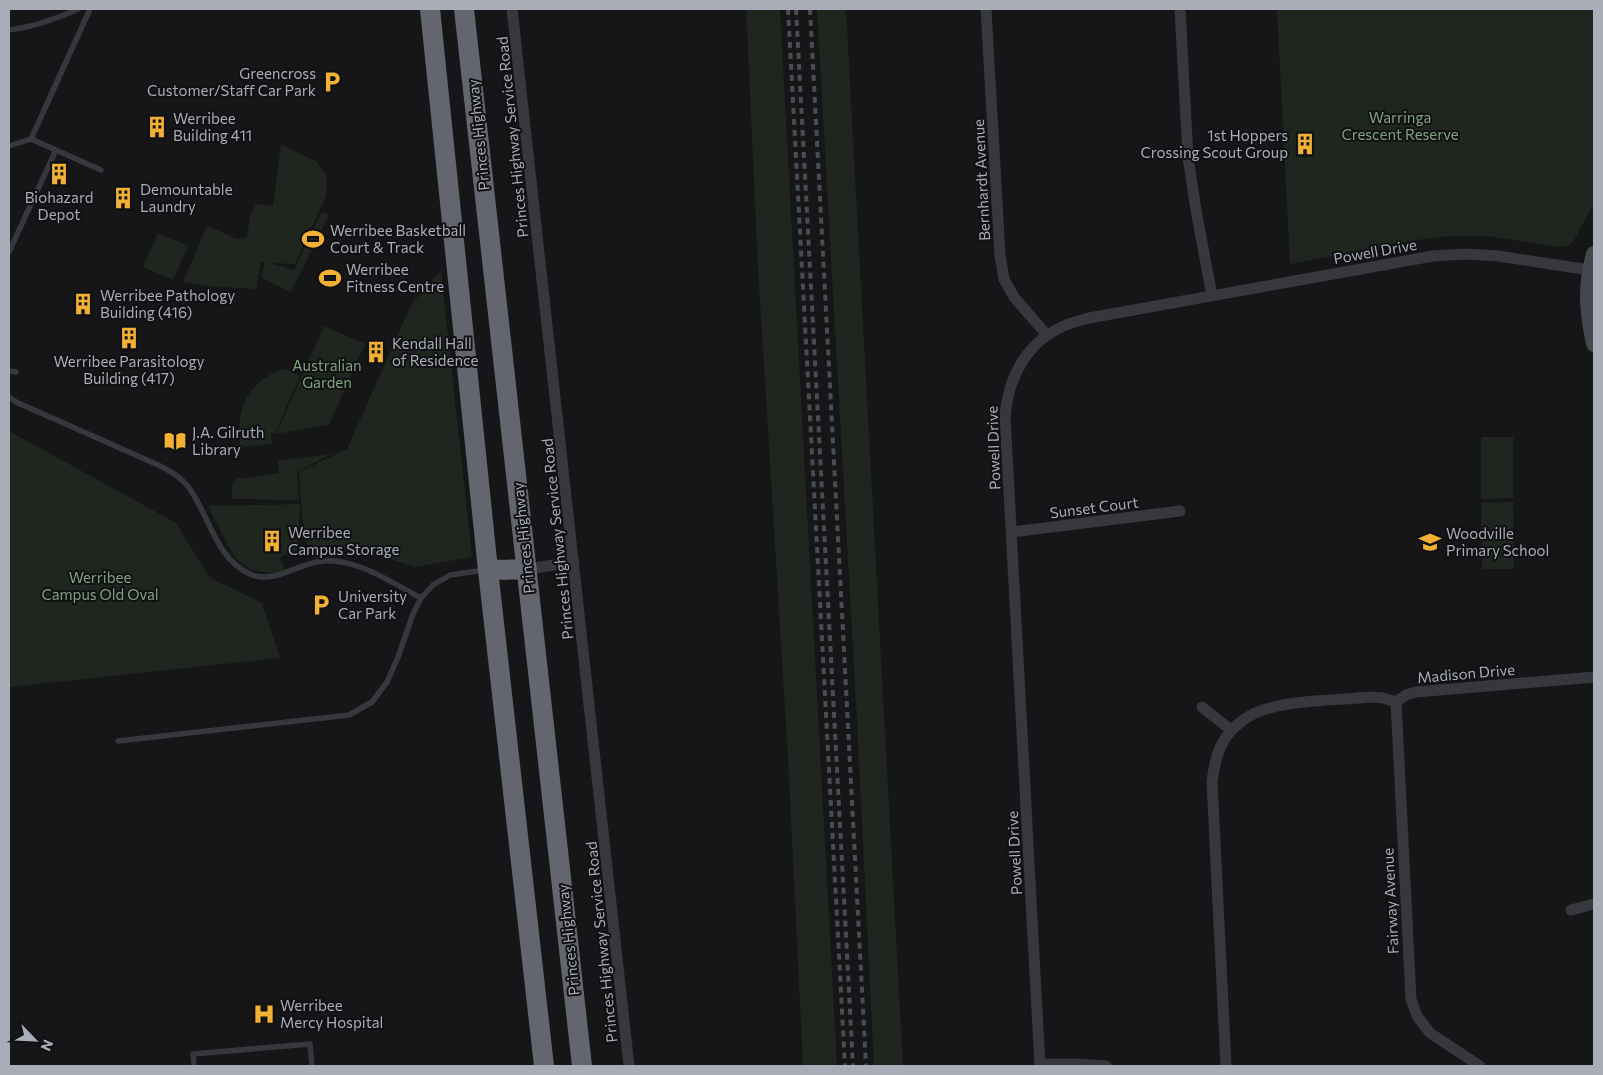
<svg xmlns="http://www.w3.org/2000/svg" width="1603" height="1075" font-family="Commissioner,sans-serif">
  <rect width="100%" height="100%" fill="#161618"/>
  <path fill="#1e261f" d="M746,9h34l57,1057h-34l-15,-308 -30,-491z
    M817,9h29l57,1057h-29l-18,-364z
    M1277,9h317v194l-21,39 -7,4 -8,1 -71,-11h-37l-33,4 -127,24z
    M281,145l35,16 11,14 -1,21 -31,68 -26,-1 25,7 28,-59 7,4 -38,77 -30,-14 4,-16h-4l-5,27 -51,-3 -22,-4 24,-56 30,13 10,-2 3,-21 6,-12 17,2z
    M158,233l30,13 -15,34 -30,-13z
    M441,271l31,286 -57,10 -59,-19 -48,3 -6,-35 -3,-44 48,-23 65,-146z
    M324,326l41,18 -36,81 -53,9z
    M285,369l15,7 -25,57 -4,1 1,10 -32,3c0,-9 -2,-20 0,-28 5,-28 19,-42 45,-50z
    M9,431l167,92 34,55 52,25 18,55 -271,29z
    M1481,437h32v61l-32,1z
    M331,454l-34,18 2,28 -67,-1v-15l4,-5 43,-6 -1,-12z
    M1513,502l1,67h-32l-1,-66z
    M300,504l-2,43 3,4 -20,5 -1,2 5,13 -11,2 -23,-3 -17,-13 -26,-51z"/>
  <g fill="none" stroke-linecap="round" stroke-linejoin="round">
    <path stroke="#37383d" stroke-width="5.5" d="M90,9l-59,130 70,31
      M9,30c24,-3 47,-11 69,-21
      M9,146l22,-7
      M9,252l47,-102
      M9,371l7,1
      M9,397l7,5 140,62c11,5 23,12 31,21 22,28 28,74 63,89 24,11 48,-11 73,-13 34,-3 69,22 98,37
      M118,741l231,-26 23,-13 15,-20 11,-25 15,-43 8,-16 12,-13 17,-10 35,-5
      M194,1066l-1,-12 117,-10 2,22"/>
    <path stroke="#37383d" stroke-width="11" d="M512,9l117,1057
      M986,9l14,246 4,24 10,18 33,38
      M1180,9l8,148 8,53 16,86
      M1012,532l168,-21
      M527,569l47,-7
      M1396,702l15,297 6,17 13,17 50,33
      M1202,707l29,23
      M1571,910l23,-6
      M1040,1064h38l28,2
      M1040,1066l-35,-649c3,-40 22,-76 61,-92 8,-3 16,-5 23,-7l344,-62 32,-2 33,2 92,14
      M1226,1066l-14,-285c2,-13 4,-26 10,-37 8,-16 25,-29 41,-34 30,-10 75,-10 107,-13l13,1 13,4 10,-7 10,-3 178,-15"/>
    <path stroke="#45474d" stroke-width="16" d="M1594,254c-9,34 -7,56 0,90"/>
    <path stroke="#63666e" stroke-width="20" d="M430,9l58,561 56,496
      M464,9l118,1057
      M488,570l39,-1"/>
    <path stroke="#4a4c52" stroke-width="4" stroke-dasharray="6 5" stroke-linecap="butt" d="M788,9l57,1057
      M796,9l57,1057
      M810,9l56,1057"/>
  </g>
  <defs>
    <g id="parking-bare" transform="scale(1.725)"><path d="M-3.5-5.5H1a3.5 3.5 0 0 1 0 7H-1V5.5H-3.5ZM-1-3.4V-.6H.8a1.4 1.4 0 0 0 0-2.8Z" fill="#f2b134" stroke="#111113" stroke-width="2.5" paint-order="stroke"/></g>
    <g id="building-bare" transform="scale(1.725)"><path d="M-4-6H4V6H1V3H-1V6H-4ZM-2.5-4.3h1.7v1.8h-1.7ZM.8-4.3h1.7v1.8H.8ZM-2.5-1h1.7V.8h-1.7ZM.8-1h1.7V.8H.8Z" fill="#f2b134" stroke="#111113" stroke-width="2.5" paint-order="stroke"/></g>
    <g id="stadium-bare" transform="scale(1.725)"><path d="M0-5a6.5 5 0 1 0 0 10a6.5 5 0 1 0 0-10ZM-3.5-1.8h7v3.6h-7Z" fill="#f2b134" stroke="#111113" stroke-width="2.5" paint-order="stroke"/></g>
    <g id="library-bare" transform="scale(1.725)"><path d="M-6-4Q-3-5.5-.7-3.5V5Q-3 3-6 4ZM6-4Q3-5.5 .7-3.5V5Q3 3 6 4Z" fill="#f2b134" stroke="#111113" stroke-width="2.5" paint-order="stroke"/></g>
    <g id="school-bare" transform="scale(1.725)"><path d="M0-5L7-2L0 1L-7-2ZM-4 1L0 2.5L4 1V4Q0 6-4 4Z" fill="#f2b134" stroke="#111113" stroke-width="2.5" paint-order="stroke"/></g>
    <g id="hospital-bare" transform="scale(1.725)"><path d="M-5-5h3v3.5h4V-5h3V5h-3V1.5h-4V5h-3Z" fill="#f2b134" stroke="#111113" stroke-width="2.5" paint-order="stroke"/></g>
  </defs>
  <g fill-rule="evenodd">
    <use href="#parking-bare" x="332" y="82"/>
    <use href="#building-bare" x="157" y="127"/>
    <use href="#building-bare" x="1305" y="144"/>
    <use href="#building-bare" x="59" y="174"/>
    <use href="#building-bare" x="123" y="198"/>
    <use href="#stadium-bare" x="313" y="239"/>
    <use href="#stadium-bare" x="330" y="278"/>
    <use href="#building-bare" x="83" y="304"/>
    <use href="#building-bare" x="129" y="338"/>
    <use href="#building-bare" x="376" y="352"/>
    <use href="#library-bare" x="175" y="441"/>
    <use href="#building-bare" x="272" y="541"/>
    <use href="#school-bare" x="1430" y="542"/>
    <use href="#parking-bare" x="321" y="605"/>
    <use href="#hospital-bare" x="264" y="1014"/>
  </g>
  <g text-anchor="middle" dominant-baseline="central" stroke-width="4" stroke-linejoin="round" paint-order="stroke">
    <g font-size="15" fill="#a8adb8" stroke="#111113" text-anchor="start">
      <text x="316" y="73" text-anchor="end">Greencross<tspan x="316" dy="17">Customer/Staff Car Park</tspan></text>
      <text x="173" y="118">Werribee<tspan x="173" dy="17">Building 411</tspan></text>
      <text x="1288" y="135" text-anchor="end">1st Hoppers<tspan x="1288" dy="17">Crossing Scout Group</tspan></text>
      <text x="140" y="189">Demountable<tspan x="140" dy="17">Laundry</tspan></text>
      <text x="59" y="197" text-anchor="middle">Biohazard<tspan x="59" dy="17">Depot</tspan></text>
      <text x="330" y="230">Werribee Basketball<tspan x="330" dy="17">Court &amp; Track</tspan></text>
      <text x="346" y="269">Werribee<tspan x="346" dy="17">Fitness Centre</tspan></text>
      <text x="100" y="295">Werribee Pathology<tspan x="100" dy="17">Building (416)</tspan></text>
      <text x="392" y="343">Kendall Hall<tspan x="392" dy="17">of Residence</tspan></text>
      <text x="129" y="361" text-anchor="middle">Werribee Parasitology<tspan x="129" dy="17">Building (417)</tspan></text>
      <text x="192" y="432">J.A. Gilruth<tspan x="192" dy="17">Library</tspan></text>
      <text x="288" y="532">Werribee<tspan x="288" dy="17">Campus Storage</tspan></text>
      <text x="1446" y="533">Woodville<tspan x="1446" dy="17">Primary School</tspan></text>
      <text x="338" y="596">University<tspan x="338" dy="17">Car Park</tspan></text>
      <text x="280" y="1005">Werribee<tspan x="280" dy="17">Mercy Hospital</tspan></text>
    </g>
    <g font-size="15" fill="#7fa381" stroke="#111113">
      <text x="1400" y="117">Warringa<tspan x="1400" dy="17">Crescent Reserve</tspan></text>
      <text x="327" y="365">Australian<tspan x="327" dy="17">Garden</tspan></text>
      <text x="100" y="577">Werribee<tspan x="100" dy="17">Campus Old Oval</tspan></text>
    </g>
    <g font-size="15" fill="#a8adb8" stroke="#111113">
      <text transform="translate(478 135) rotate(-96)">Princes Highway</text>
      <text transform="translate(512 137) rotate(-96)">Princes Highway Service Road</text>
      <text transform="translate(981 180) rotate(-93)">Bernhardt Avenue</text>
      <text transform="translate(1375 251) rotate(-10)">Powell Drive</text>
      <text transform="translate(993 448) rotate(-92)">Powell Drive</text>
      <text transform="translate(1094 507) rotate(-7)">Sunset Court</text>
      <text transform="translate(523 538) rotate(-96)">Princes Highway</text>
      <text transform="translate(557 539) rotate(-96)">Princes Highway Service Road</text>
      <text transform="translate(1466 673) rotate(-5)">Madison Drive</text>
      <text transform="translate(1014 853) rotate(-93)">Powell Drive</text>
      <text transform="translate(1390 901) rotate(-93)">Fairway Avenue</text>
      <text transform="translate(568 940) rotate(-96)">Princes Highway</text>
      <text transform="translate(601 942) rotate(-96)">Princes Highway Service Road</text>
    </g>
  </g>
  <rect width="1603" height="1075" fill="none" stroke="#a8adb8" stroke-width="20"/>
  <g transform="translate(35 1040) rotate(114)" stroke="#111113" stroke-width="4" paint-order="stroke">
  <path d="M0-4L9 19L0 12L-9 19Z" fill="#a8adb8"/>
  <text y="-8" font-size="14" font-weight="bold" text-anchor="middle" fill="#a8adb8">N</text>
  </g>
</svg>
